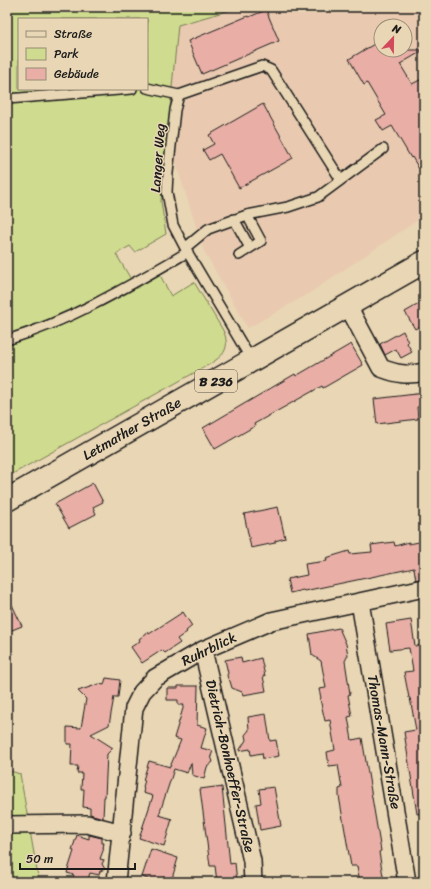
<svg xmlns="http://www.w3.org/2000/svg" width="431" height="889" font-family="Sriracha,sans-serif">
  <rect width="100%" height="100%" fill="#e9d6b4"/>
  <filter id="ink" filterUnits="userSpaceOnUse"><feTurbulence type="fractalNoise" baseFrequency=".025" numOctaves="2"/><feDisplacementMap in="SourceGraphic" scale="8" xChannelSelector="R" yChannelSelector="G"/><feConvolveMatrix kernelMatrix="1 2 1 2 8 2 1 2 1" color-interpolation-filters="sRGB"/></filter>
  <g filter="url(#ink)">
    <path fill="#e9cab0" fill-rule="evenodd" d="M241,7h183v209l-116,78 -60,34 -44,-77 -28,-87 -7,-58 9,-82zM381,26h24v24h-24z"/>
    <path fill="#cfdb8e" stroke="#767c55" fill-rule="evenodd" d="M7,7h234l-63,18 -17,176 5,33 -31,18 -5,-6 -14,8 16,27c-40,21 -82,41 -125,55zM19,19h128v70h-128z
      M159,273l12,23 23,-14 30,50c6,17 0,23 -14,32l-203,113v-132l50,-18 51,-24z
      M7,770l13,4 19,108h-32z"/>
    <path fill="#e9afa6" stroke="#1c1c1c" d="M266,10l13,31 -77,33 -14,-33 60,-25 1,1z
      M381,40v10h43l-24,14 12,20 12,-6v99l-12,-20 -1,1 -19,-32 -9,5 -7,-11 10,-5 -19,-32 -3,2 -15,-26z
      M263,104l30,54 -54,30 -19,-34 -11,6 -6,-10 11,-6 -5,-9z
      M424,301v23l-9,5 -10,-17z
      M403,331l5,11 -1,1 5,9 -11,6 -5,-9 -11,6 -5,-11z
      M351,344l12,21 -40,23 -1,-2 -68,38 1,2 -40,23 -12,-21 92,-54 1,2z
      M424,393v13l-7,1 1,12 -41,5 -3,-25z
      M93,483l10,19 -10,5 3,7 -27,14 -14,-24z
      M278,507l7,31 -10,3v2l-24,5 -7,-34z
      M424,541v37l-8,2 -2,-12 -110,23 -1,-1 -13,3 -3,-14 20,-4 -2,-11 22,-3 -1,-3 23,-7 1,3 22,-2 -1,-7 23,-3 1,4 14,-4v2z
      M7,594l15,32 -15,6z
      M183,612l9,14 -6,5 1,1 -10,7 3,4 -15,10 -3,-3 -20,13 -11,-16 9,-6 -1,-2 9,-7 1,2z
      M411,620l4,26 9,-1v168l-7,1 -13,-82 12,-2 -6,-32h-1l-5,-26 9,-1 -4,-23 -19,2 -4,-26z
      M339,628l7,16 2,11 -3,6 5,33 -2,1 4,21 -4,1 4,23 10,-2 16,95 3,18 -2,1 5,30h-24l-3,-16h-6l-12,-70v-7l3,-1 -4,-23 -9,1 -2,-14 8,-2 -5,-30 -5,1 -5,-22 1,-1 -2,-9 7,-1 -5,-27 -9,-6 -3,-21z
      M241,657l1,6 19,-5 4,18h-2l3,15 -23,4 -1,-3 -10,-4 -2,-7 -2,-2 -1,-4 1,-2 -3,-13z
      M106,678l14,2 -2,17h-4l-5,28 -18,9 22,14 -6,6 -2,43h-1l-1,21 -13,-4v-6l-7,-1 1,-18h-3l1,-16h-5l1,-7h-7l1,-22h-5v-17l14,1 5,-29 -8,-8 21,-7 5,1z
      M178,686h20l-1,39 10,3 -6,20 12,3 -2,5 2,6 -6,5 -3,12 -12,-4 -1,-12 -4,10 -13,-4 -15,46 13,4 -8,27 -25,-8 14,-42 -10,-3 1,-5 -1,-1 2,-7h-2l6,-19 21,6 11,-27 -7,-2 10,-33h-6v-5h-11v-12h11z
      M266,714l4,27 6,-1 3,16 -16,3 -1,-6 -11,2 -1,-6 -11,2 7,-11 -1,-5 4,-5 -1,-13z
      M215,787l2,1 5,-1 8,77 5,-1 2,19h-20l-2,-16h-5l-10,-77z
      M274,787l7,39 -21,4 -4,-26 5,-1 -2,-14z
      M77,835l12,4v-4l13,3v5h2l-1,5h1l-4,11 4,1 -2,4 3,5 -5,2 -1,4 -9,-2 -3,9h-15l2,-7 -7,-2 7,-22 -2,-1z
      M151,849l27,9 -7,24h-15l-14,-5z"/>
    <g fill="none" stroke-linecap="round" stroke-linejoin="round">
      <g stroke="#1c1c1c" stroke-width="12">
        <path id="lane" d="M147,88l32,7 -4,15 -7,63 -1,19 6,33 12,23 67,113
          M179,95l83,-29 9,4 70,110
          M7,99l125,-10
          M247,215l41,-8 30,-10 65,-48
          M234,219l16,29
          M185,248l23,-19 39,-14 14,26 -22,14
          M7,340c65,-20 122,-54 181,-88"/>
      </g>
      <g stroke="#1c1c1c" stroke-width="20">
        <path id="street" d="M348,306l33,62c16,6 26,8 43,4
          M360,602l47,280
          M203,650l49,211 1,21
          M7,825l80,-1 35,9
          M116,882l18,-174 8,-16 13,-14 48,-28 68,-29 153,-33"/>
      </g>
      <g stroke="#1c1c1c" stroke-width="25">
        <path id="primary" d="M7,500l417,-238"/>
      </g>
      <use href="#lane" stroke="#e9d6b4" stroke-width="9"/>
      <use href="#street" stroke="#e9d6b4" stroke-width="17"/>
      <use href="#primary" stroke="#e9d6b4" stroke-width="22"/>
    </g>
  </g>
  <g text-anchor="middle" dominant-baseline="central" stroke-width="3" stroke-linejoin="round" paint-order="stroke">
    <rect fill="#e9d6b4" stroke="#5a544a" stroke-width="1" x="195" y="370" width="42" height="22" rx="3"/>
    <g font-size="13" font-weight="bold" fill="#1c1c1c">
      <text x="216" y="381">B 236</text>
    </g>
    <g font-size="14" fill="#1c1c1c" stroke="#e9d6b4">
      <text transform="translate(158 158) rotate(-86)">Langer Weg</text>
      <text transform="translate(132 429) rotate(-30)">Letmather Straße</text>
      <text transform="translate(209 649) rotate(-26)">Ruhrblick</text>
      <text transform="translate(384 742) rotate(80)">Thomas-Mann-Straße</text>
      <text transform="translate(230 766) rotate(77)">Dietrich-Bonhoeffer-Straße</text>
    </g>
  </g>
  <rect width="431" height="889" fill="none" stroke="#e9d6b4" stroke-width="24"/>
  <rect x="12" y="12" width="407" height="865" fill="none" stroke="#1c1c1c" stroke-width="1.5" filter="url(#ink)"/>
  <rect x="18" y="18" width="130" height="72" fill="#e9d6b4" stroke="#978c77"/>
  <rect x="26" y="31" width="20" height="6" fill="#e9d6b4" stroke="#978c77"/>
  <text x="54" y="38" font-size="12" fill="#1c1c1c">Straße</text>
  <rect x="26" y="48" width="20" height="12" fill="#cfdb8e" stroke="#978c77"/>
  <text x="54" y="58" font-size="12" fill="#1c1c1c">Park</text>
  <rect x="26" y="68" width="20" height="12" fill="#e9afa6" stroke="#978c77"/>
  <text x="54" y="78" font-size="12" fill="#1c1c1c">Gebäude</text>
  <g transform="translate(393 38) rotate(22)"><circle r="19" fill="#e9d6b4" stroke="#978c77"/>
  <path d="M0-3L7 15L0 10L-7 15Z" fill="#d1495b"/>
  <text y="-6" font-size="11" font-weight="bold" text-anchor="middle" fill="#1c1c1c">N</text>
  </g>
  <path d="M20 863v6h115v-6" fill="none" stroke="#1c1c1c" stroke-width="2"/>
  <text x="26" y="863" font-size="12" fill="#1c1c1c" stroke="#e9d6b4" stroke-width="3" paint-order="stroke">50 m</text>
</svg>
